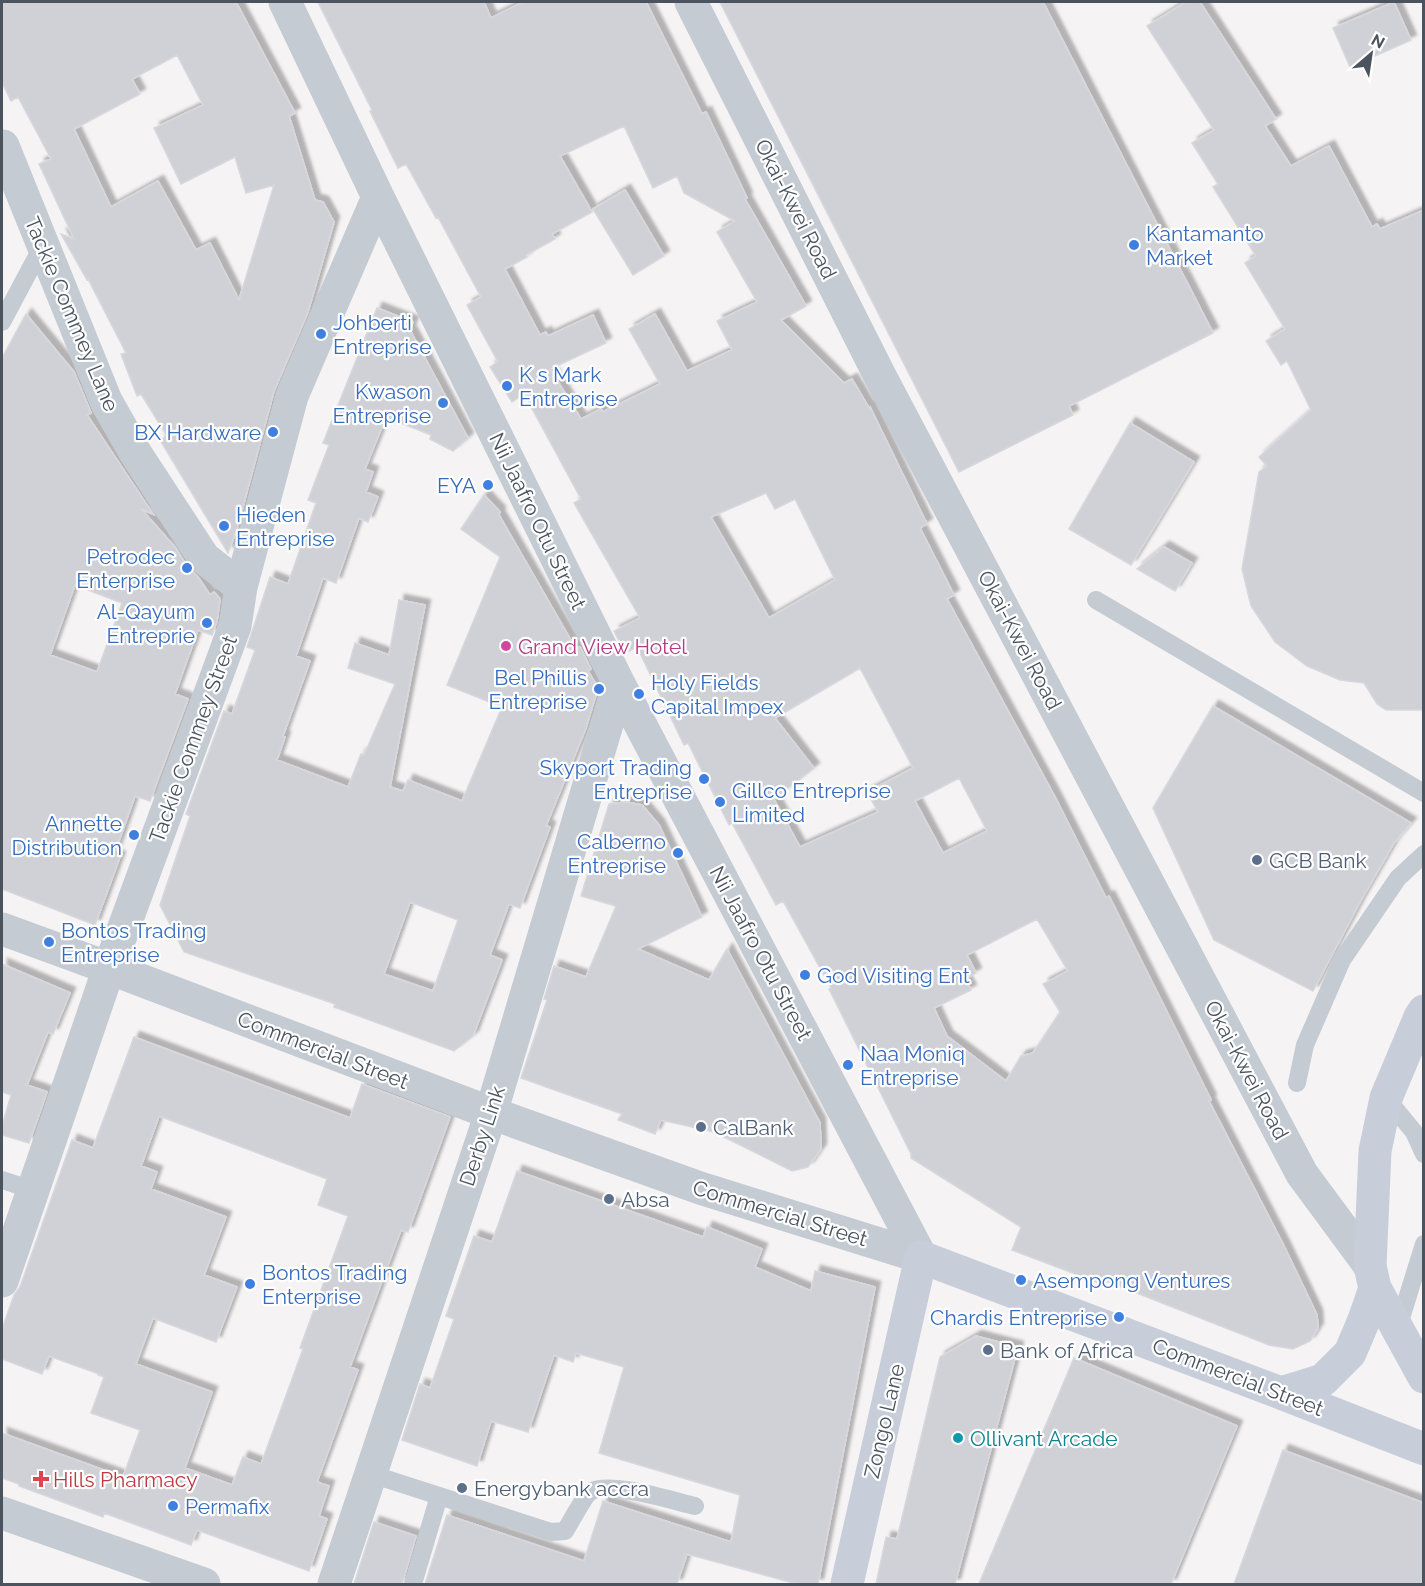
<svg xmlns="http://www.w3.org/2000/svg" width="1425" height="1586" font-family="Raleway,sans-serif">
  <defs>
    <filter id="shadow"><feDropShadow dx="5.5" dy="-5.5" stdDeviation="1.5" flood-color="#0004"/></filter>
  </defs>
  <rect width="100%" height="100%" fill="#f5f3f3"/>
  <path fill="#d0d1d6" stroke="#d7d8dd" stroke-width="1.5" fill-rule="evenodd" filter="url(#shadow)" d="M2,2h234l59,111 -6,3 26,84 8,2 11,20 -26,90 -34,79 -37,138 -9,24 -68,-113 7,-4 -26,-42 -4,2 -16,-42 5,-1 -38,-74 -1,1 -26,-46 13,5 -35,-75 12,-5 -33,-62 -7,4 -9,-19zM177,55l26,50 -49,23 27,56 54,-27 11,36 28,-8 -35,115 -29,-57 -14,7 -38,-69 -47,26 -37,-78 66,-35 -8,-15z
    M318,2h166l7,16 32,-16h123l56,112 4,-2 41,86 -2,1 61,107 -25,14 63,63 8,-4 17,29 1,-1 57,117 -7,4 34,67 -7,4 108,198 51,101 3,-2 102,204 -2,1 75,145 33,69 1,13 -8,13 -17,8 -24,-4 -168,-66 -2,4 -87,-33 9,-23 -110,-69v-4l-82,-165 2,-1 -48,-87 -7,4 -44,-82 -3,2 -41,-82 -4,2 -47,-98 -12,6 -11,-22 26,-13 -66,-115 7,-4 -57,-105 -12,8 -22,-35 8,-5 -31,-57 14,-8 -43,-80 -2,1 -30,-54 -8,4 -28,-57 2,-1zM624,126l29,62 24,-12 7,17 51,28 -18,11 40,70 -40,19 15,29 -45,21 -32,-57 -26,15 31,55 -57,28 -2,-3 -20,10 -31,-50 56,-26 -13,-28 -45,21 -2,-4 -6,3 -35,-66 22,-12 -1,-2 29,-16 -3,-5 40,-22 -32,-56zM766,493l9,16 20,-10 40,81 -66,38 -58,-101zM860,668l53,100 -46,24 11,20 -78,35 -26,-48 40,-31 -39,-50zM959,778l28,53 -44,22 -28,-52zM1037,919l31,52 -25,13 17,28 -27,41 -12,3 -15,25 -59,-45 -13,-28 37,-18 -6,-11 11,-6 -9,-18z
    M720,2h323l170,331 -144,73 4,9 -114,57z
    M1186,2h14l76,117 -11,7 26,40 38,-20 43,81 5,-3 3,5 44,-19v500h-38l-9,-6 -13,-21 -24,-3 -33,-14 -32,-24 -24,-36 -9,-37 17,-97 8,-6 -8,-9 52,-47 -24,-49 -6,4 -15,-24 19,-12 -40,-66 11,-7 -43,-69 5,-3 -26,-41 22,-13 -67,-104z
    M1394,2l17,38 -61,27 -17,-39z
    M625,190l39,66 -31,19 -40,-66z
    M377,308l36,14 -3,8 58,108 -15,13 -23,-12 1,-4 -45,-18 -21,52 8,3 -7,20 12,5 -10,25 -9,-4 -23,65 -13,-5 -27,78 14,5 -27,75 2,1 -8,23 71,27 13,-33 3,1 31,-71 -47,-16 7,-25 34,12 10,-55 26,5 -35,182 13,4 5,-11 54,21 40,-94 -55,-22 53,-128 -39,-28 23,-34 16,17 -1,3 77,134 4,-2 11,22 -3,2 10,17 -12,40 -40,98 4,1 -30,81 -11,-4 -19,51 12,5 -29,76 -19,15 -120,-44 1,-3 -151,-52 -24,-47 30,-89 -4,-2 38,-103 8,3 23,-64 -8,-3 23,-70 18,7 28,-81 -8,-3 21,-55 -6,-2zM410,902l48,18 -25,71 -49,-17z
    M26,314l48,58 17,41 -4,2 66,99 -12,-5 34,38 13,21 10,9 12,18 4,-3 6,7 -3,22 -5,14 -14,-5 -23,64 13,5 -38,102 -15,-5 -21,59 6,2 -25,68 -93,-36v-531zM75,585l47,18 -25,69 -47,-17z
    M1130,423l64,39 -63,103 -62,-36z
    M1164,547l28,16 -17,28 -38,-22z
    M1213,706l198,117 -17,20 -34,59 -47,89 -99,-51 -61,-132z
    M626,802l16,3 17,20 43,92 -64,32 71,31 18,-31 93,174 1,26 -13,18 -16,4 -78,-39 -53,-12 -6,14 -37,-14 4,-6 -101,-36 26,-78 -3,-1 10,-33 32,11 30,-71 -35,-10 28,-92z
    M2,964l68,29 -17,41 -5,-2 -21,53 20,7 -18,51 -27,-8v-9l9,-31 -9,-3z
    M134,1037l216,81 12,-34 88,33 -42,115 -7,-2 -51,137 8,3 -41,112 12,4 -10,30 8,3 -18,52 -112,-41 -6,15 -87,-32 -1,4 -84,-31v-2l-17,-6v-45l121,44 17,-47 -49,-17 13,-36 -6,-2 1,-1 -50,-18 -7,18 -40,-15v-30l12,-34 6,-8 52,-147 21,8zM159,1116l168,63 -9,26 30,11 -48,132 3,1 -42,115 -18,-7 -11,28 -47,-17 27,-76 -76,-28 17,-46 63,24 21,-55 -33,-12 22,-58 -75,-28 6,-17 -16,-6z
    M517,1171l186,66 4,-10 55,22 -7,18 56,24 4,-20 60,16 -57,297h-21l-110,-30 -10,30h-252l22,-69 137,46 19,-60 128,41 9,-47 -141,-42 25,-86 -48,-14 -3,9 -19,-7 -26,77 -37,-11 -14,45 -75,-26 18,-56 10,4 24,-69 -8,-3 28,-80 18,6z
    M976,1336l42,11 -63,237h-79l10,-47 11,2 43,-182z
    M1074,1358l163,68 -66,158h-192z
    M1283,1450l141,53v81h-190z
    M374,1522l42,14 -14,48h-48z"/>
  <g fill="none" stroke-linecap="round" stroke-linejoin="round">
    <path stroke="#c4cbd3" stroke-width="18" d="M2,322l41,-77
      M1096,600l328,193
      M1297,1083l8,-38 37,-85 56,-82 26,-24
      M1386,1098l28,34 10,22
      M2,1180l31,10
      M1397,1331l27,-87
      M371,1474l180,58 14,-1c5,-8 20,-36 25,-39 18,-12 83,9 105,14
      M413,1584l26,-88"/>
    <path stroke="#c4cbd3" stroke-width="33" d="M285,2l93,195 241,487 302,573
      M691,2l190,376 421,796 68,92
      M3,146l103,255 30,53 68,104 37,29
      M2,1281l107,-313 126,-342 6,-39 51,-191 86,-199
      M334,1584l157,-471 128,-429"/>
    <path stroke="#c4cbd3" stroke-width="33" d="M2,929l107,39 382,145 209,75 221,69
      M2,1513l202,71"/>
    <path stroke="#c7ceda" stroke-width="33" d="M1424,1011l-4,6 -34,81 -11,53 -5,115 5,22 49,89
      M1281,1393l42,-13 27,-27 14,-33 11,-32
      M847,1584l74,-327 360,136 143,56"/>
  </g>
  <g fill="#3f7fe0" stroke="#fff" stroke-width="2">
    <circle cx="1134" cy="245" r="6"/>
    <circle cx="321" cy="334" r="6"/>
    <circle cx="507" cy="386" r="6"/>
    <circle cx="443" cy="403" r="6"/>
    <circle cx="273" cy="432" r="6"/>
    <circle cx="488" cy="485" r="6"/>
    <circle cx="224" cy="526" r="6"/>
    <circle cx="187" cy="568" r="6"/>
    <circle cx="207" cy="623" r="6"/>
    <circle cx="599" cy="689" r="6"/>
    <circle cx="639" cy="694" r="6"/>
    <circle cx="704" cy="779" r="6"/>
    <circle cx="720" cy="802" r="6"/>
    <circle cx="134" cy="835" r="6"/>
    <circle cx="678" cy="853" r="6"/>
    <circle cx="49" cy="942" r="6"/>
    <circle cx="805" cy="975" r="6"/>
    <circle cx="848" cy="1065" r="6"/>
    <circle cx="1021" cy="1280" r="6"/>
    <circle cx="250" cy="1284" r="6"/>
    <circle cx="1119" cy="1317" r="6"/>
    <circle cx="173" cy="1506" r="6"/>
  </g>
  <circle fill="#d1479c" stroke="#fff" stroke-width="2" cx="506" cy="646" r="6"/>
  <g fill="#5c6f8a" stroke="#fff" stroke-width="2">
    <circle cx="1257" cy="860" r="6"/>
    <circle cx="701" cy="1127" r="6"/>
    <circle cx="609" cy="1199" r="6"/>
    <circle cx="988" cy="1350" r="6"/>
    <circle cx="462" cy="1488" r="6"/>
  </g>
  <circle fill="#0f9aa8" stroke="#fff" stroke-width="2" cx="958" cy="1438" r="6"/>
  <path fill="#e0444e" stroke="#fff" stroke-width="2" d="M38 1470h6v6h6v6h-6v6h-6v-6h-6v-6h6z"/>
  <g text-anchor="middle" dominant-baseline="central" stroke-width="4.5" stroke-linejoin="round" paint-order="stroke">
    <g font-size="21" fill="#4b535f" stroke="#fff">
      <text transform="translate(796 209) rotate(63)">Okai-Kwei Road</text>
      <text transform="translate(72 314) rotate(67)">Tackie Commey Lane</text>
      <text transform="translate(538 521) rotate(64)">Nii Jaafro Otu Street</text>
      <text transform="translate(1020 640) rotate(62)">Okai-Kwei Road</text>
      <text transform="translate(193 739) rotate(-70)">Tackie Commey Street</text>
      <text transform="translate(761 953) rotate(62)">Nii Jaafro Otu Street</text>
      <text transform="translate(323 1050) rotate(21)">Commercial Street</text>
      <text transform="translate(1247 1070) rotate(62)">Okai-Kwei Road</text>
      <text transform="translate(482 1136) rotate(-72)">Derby Link</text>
      <text transform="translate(780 1213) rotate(17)">Commercial Street</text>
      <text transform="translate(1238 1377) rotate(21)">Commercial Street</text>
      <text transform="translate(884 1421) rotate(-77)">Zongo Lane</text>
    </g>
    <g font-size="21" fill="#366cbe" stroke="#fff" text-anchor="start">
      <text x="1146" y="233">Kantamanto<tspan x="1146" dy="24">Market</tspan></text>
      <text x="333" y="322">Johberti<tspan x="333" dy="24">Entreprise</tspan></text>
      <text x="519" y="374">K s Mark<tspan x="519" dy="24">Entreprise</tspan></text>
      <text x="431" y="391" text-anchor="end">Kwason<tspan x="431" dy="24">Entreprise</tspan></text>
      <text x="261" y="432" text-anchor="end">BX Hardware</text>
      <text x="476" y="485" text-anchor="end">EYA</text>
      <text x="236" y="514">Hieden<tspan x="236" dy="24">Entreprise</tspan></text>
      <text x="175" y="556" text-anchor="end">Petrodec<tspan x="175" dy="24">Enterprise</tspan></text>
      <text x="195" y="611" text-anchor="end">Al-Qayum<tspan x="195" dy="24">Entreprie</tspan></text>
      <text x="587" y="677" text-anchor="end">Bel Phillis<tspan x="587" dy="24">Entreprise</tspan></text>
      <text x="651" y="682">Holy Fields<tspan x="651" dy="24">Capital Impex</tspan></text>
      <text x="692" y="767" text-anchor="end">Skyport Trading<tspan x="692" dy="24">Entreprise</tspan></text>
      <text x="732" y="790">Gillco Entreprise<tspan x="732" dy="24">Limited</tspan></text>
      <text x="122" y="823" text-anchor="end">Annette<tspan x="122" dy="24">Distribution</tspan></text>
      <text x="666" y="841" text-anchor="end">Calberno<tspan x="666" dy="24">Entreprise</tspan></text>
      <text x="61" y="930">Bontos Trading<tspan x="61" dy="24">Entreprise</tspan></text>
      <text x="817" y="975">God Visiting Ent</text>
      <text x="860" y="1053">Naa Moniq<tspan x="860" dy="24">Entreprise</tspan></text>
      <text x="262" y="1272">Bontos Trading<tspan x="262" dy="24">Enterprise</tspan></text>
      <text x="1033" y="1280">Asempong Ventures</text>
      <text x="1107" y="1317" text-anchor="end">Chardis Entreprise</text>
      <text x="185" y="1506">Permafix</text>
    </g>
    <g font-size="21" fill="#b23c85" stroke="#fff" text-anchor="start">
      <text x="518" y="646">Grand View Hotel</text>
    </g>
    <g font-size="21" fill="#4e5e75" stroke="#fff" text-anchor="start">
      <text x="1269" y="860">GCB Bank</text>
      <text x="713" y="1127">CalBank</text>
      <text x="621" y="1199">Absa</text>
      <text x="1000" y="1350">Bank of Africa</text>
      <text x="474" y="1488">Energybank accra</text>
    </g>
    <g font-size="21" fill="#0d838f" stroke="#fff" text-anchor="start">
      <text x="970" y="1438">Ollivant Arcade</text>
    </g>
    <g font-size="21" fill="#be3a42" stroke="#fff" text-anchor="start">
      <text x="53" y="1479">Hills Pharmacy</text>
    </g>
  </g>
  <rect width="1425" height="1586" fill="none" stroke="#4b535f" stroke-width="6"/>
  <g transform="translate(1371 54) rotate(29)" stroke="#ffffff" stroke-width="4.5" paint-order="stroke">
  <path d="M0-4.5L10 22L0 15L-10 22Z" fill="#4b535f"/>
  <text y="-9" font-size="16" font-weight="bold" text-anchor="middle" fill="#4b535f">N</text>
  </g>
</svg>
